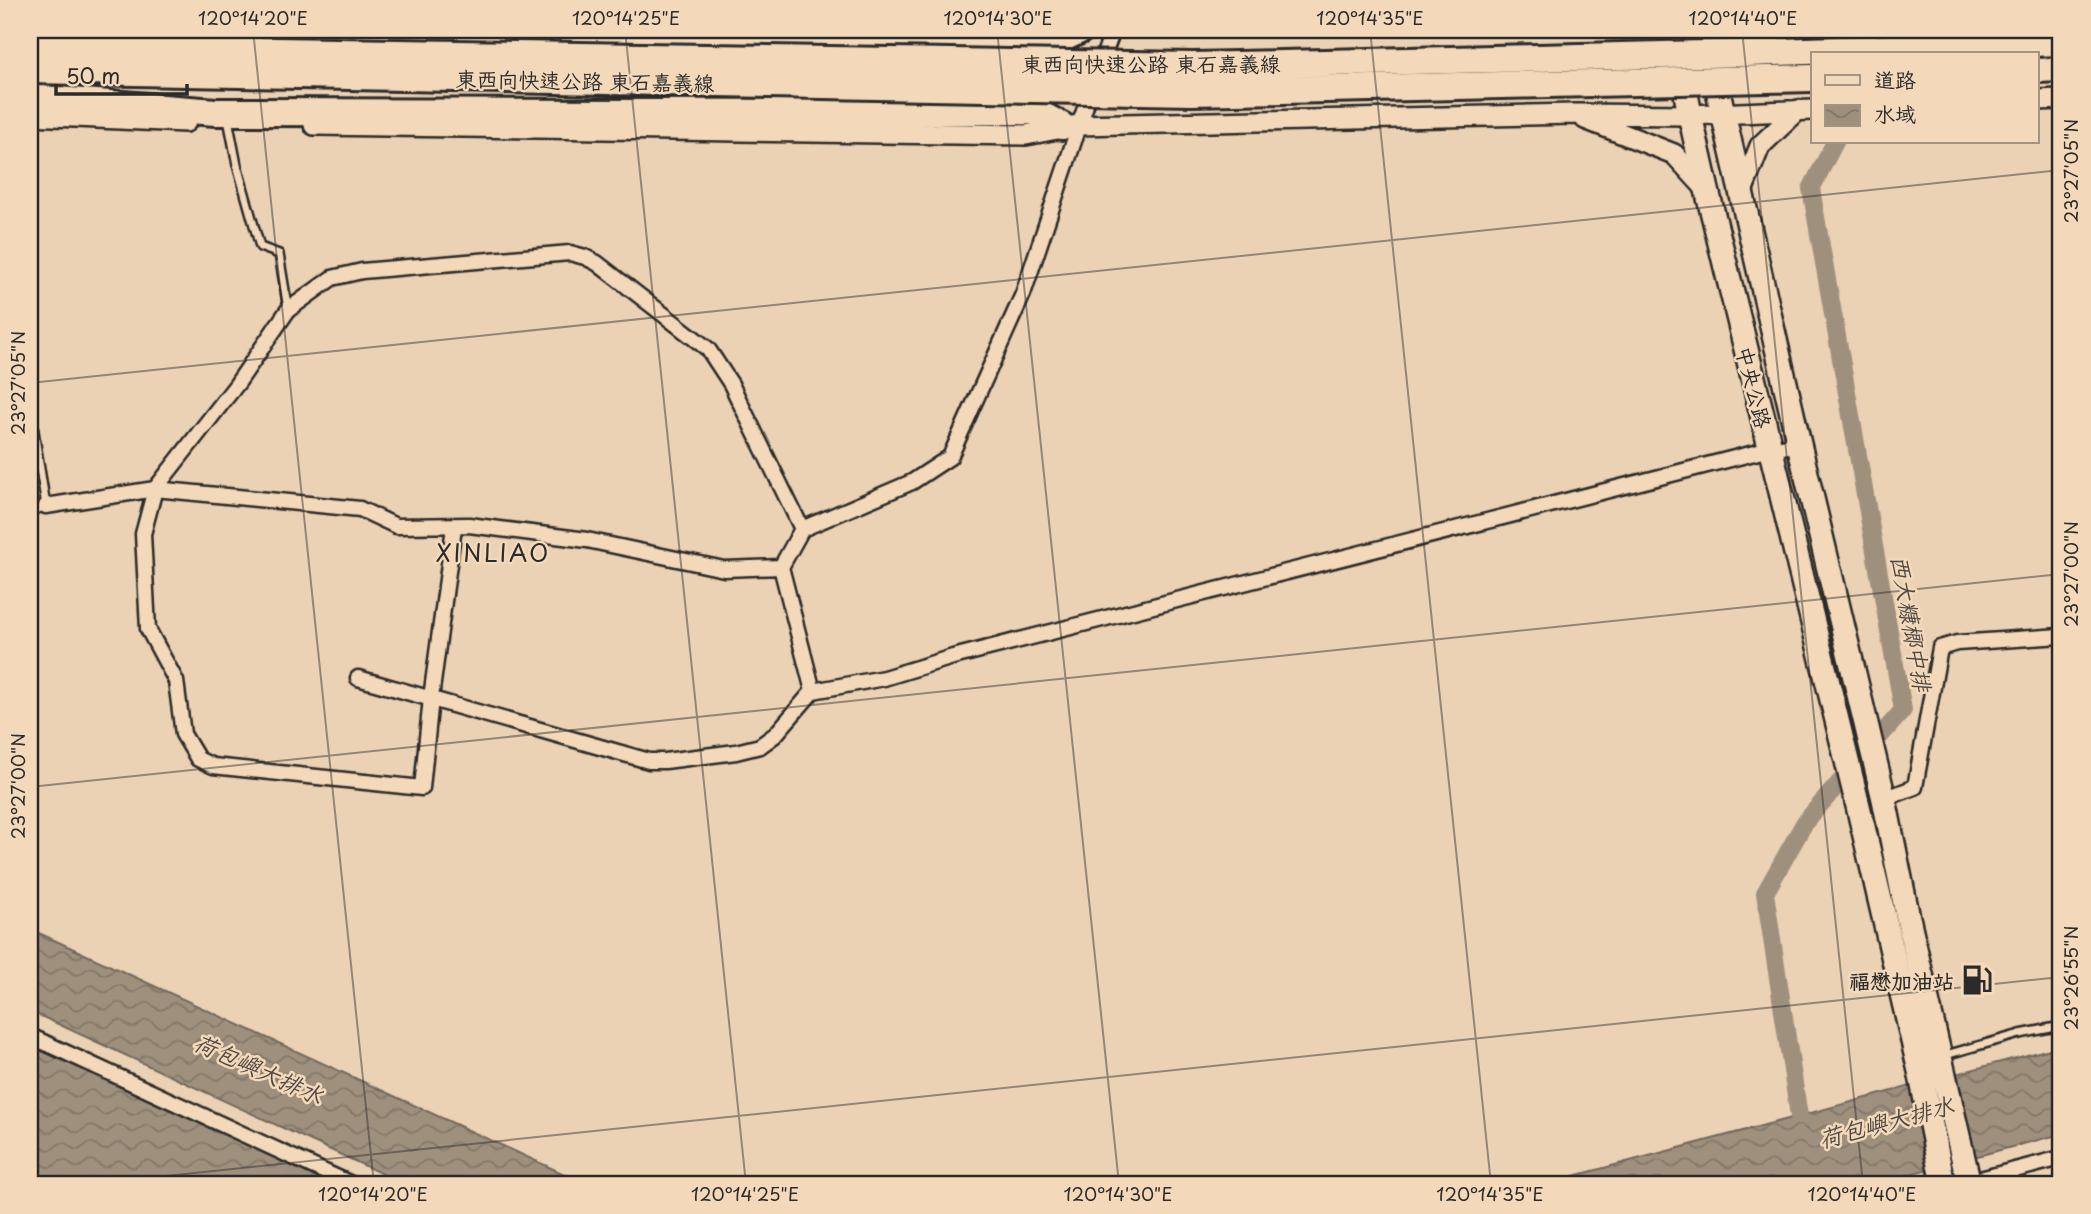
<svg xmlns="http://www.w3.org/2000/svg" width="2091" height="1214" font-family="'Playpen Sans','LXGW WenKai TC',sans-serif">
  <defs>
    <pattern id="water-waves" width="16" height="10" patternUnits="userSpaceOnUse" patternTransform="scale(1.75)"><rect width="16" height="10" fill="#9f907e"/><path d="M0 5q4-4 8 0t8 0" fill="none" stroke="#827667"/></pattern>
  </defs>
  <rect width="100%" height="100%" fill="#ebd2b4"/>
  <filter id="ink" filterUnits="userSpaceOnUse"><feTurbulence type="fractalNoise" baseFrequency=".0143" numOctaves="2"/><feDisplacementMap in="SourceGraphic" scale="14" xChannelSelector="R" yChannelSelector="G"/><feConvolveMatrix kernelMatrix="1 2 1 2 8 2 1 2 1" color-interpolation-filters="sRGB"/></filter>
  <g filter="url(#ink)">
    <path fill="url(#water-waves)" stroke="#71685d" stroke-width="2" d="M30,929l556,255h-182l-374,-173z
      M30,1044l307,140h-307z
      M2061,1046v88l-189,50h-328z"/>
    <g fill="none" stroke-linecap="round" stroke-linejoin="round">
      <path stroke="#9f907e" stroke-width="18" d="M1799,1116l-34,-223 40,-71 98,-112 -92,-521 24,-47"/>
      <g stroke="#2b2b2b" stroke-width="12">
        <path id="lane" d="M229,124l8,41 23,82 19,7 9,55
          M30,406l16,100 -16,6
          M1942,1056l78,-22 41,-8"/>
      </g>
      <g stroke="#2b2b2b" stroke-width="19">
        <path id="street" d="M1099,68l14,-38
          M46,506l109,-17 205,20 36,17 73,-1 118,15 137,29 57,-2
          M454,527l-23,171 -9,90 -209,-22 -15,-7 -15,-25 -7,-53 -28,-52 -5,-95 12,-45 82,-105 51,-74 44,-32 30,-7 208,-18 15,4 12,6 111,86 23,35 71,145 -21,38 32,124
          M802,529l110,-47 38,-25 73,-163 69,-207
          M358,678l291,83h16l71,-9 24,-6 15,-11 38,-44 71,-13 69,-21 817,-208 29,-5
          M1884,799l31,-12 25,-139 17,-5 104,-7
          M30,1036l321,148
          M1961,1184l100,-26"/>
      </g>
      <g stroke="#2b2b2b" stroke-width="24">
        <path id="secondary" d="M2037,100l24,-1
          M30,115l156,7
          M1585,119l89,35 33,36
          M314,125l712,10 52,-10 497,-11 115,1 123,-5
          M1741,194l19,-48 38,-36"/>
      </g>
      <g stroke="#2b2b2b" stroke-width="28">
        <path id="primary" d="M1674,30l16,85 17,75 152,620 61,261 23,113
          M1704,30l95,414 85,355 23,114 62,271"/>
      </g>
      <g stroke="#2b2b2b" stroke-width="32">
        <path id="highway" d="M269,30l796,7 15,-7
          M30,32l184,-2
          M2037,69l24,-1
          M30,98l186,14 441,1 377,-2 28,15"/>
      </g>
      <use href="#lane" stroke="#f3d9ba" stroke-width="7"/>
      <use href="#street" stroke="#f3d9ba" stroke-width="14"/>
      <use href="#secondary" stroke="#f3d9ba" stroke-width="19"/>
      <use href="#primary" stroke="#f3d9ba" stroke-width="23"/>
      <use href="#highway" stroke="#f3d9ba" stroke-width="26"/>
      <g stroke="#2b2b2b" stroke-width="32" stroke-linecap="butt">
        <path id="highway-bridge" d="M30,47l1163,19 554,-13 314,-11
          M30,70l1162,22 621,-14"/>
      </g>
      <use href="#highway-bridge" stroke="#f3d9ba" stroke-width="26"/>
    </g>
  </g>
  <path fill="none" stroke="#2b2b2b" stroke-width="2" stroke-opacity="0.45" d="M253,30l121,1154M625,30l121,1154M997,30l122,1154M1370,30l121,1154M1742,30l121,1154M30,383l2031,-213M30,787l2031,-213M90,1184l1971,-207"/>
  <defs>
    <g id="fuel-bare" transform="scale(2.415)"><path d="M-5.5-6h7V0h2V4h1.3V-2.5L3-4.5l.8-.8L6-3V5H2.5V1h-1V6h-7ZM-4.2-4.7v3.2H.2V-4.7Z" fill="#2b2b2b" stroke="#f3d9ba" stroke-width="2.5" paint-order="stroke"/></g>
  </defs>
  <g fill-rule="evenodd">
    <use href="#fuel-bare" x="1977" y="980"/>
  </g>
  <g text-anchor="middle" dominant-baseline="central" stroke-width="5" stroke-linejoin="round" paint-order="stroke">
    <g font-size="21" fill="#2b2b2b" stroke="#f3d9ba">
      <text x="1151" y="63">東西向快速公路 東石嘉義線</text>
      <text transform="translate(585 80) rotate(1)">東西向快速公路 東石嘉義線</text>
      <text transform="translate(1755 387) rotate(76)">中央公路</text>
    </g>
    <g font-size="21" font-weight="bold" fill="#2b2b2b" stroke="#f3d9ba" text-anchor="end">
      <text x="1954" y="980">福懋加油站</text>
    </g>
    <g font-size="23" font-style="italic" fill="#4e4944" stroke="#f3d9ba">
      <text transform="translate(1912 623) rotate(80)">西大糠榔中排</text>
      <text transform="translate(259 1068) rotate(24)">荷包嶼大排水</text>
      <text transform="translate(1886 1121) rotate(-15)">荷包嶼大排水</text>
    </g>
    <g font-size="24" letter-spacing="2" fill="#2b2b2b" stroke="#f3d9ba">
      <text x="493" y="552">XINLIAO</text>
    </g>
  </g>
  <rect width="2091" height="1214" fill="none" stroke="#f3d9ba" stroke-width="77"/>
  <rect x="1811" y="52" width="228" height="91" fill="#f3d9ba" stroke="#a39381" stroke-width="2"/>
  <rect x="1825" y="75" width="35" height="10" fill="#f3d9ba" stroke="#a39381" stroke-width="2"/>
  <text x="1874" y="88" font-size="21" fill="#2b2b2b">道路</text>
  <rect x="1825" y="105" width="35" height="21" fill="url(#water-waves)" stroke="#a39381" stroke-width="2"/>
  <text x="1874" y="122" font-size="21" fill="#2b2b2b">水域</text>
  <path d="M56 84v10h131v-10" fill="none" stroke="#2b2b2b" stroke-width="3.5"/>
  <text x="66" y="84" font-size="21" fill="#2b2b2b" stroke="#f3d9ba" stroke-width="5" paint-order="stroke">50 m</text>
  <rect x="38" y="38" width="2014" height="1138" fill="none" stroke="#2b2b2b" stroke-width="2.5"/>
  <g font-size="18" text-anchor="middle" fill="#2b2b2b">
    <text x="253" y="25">120°14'20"E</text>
    <text x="626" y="25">120°14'25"E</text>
    <text x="998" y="25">120°14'30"E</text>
    <text x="1370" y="25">120°14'35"E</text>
    <text x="1743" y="25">120°14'40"E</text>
    <text transform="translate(2072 171) rotate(-90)" y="6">23°27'05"N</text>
    <text transform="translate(19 383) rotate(-90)" y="6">23°27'05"N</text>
    <text transform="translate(2072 574) rotate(-90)" y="6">23°27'00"N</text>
    <text transform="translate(19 786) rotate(-90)" y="6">23°27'00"N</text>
    <text transform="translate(2072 978) rotate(-90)" y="6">23°26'55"N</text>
    <text x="373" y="1201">120°14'20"E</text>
    <text x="745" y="1201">120°14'25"E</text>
    <text x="1118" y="1201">120°14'30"E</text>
    <text x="1490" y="1201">120°14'35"E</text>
    <text x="1862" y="1201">120°14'40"E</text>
  </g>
</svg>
